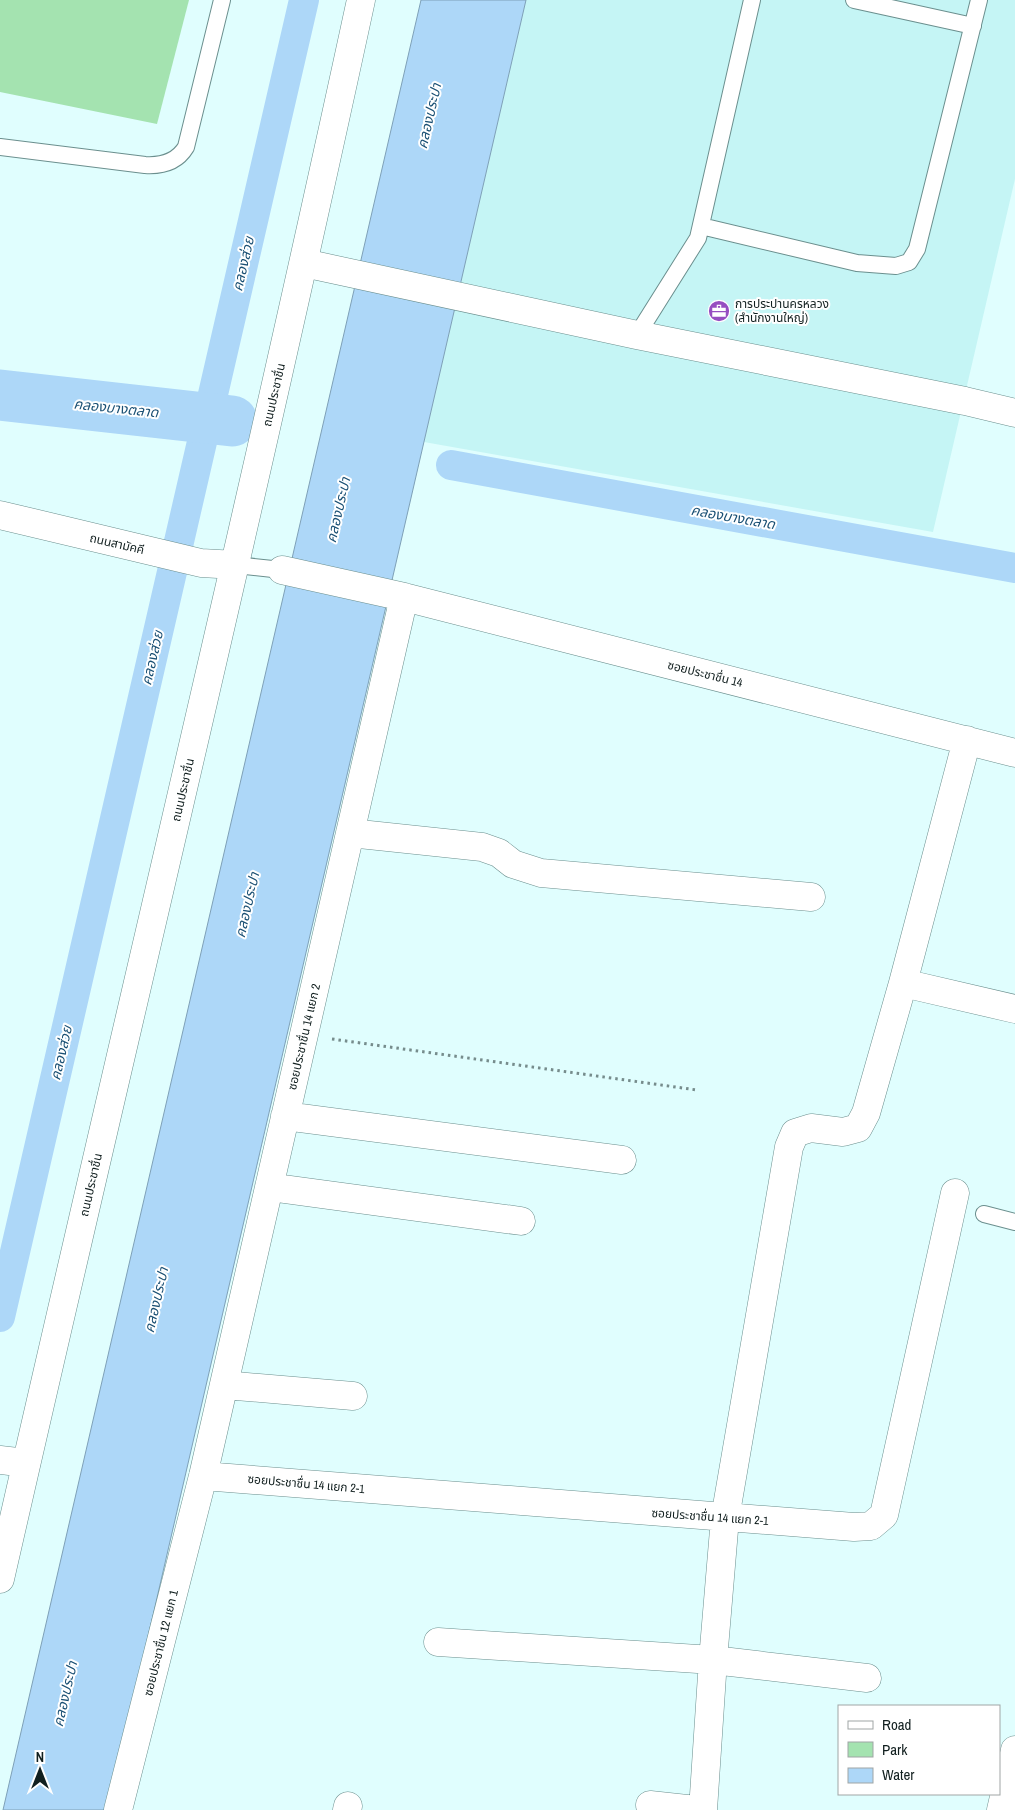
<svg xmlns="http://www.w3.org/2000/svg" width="1015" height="1810" font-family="'Archivo Narrow','Noto Sans Thai',sans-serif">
  <rect width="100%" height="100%" fill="#e0fefe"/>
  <path fill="#c5f5f5" d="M526,0h489v179l-82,353 -509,-90z"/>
  <path fill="#a4e3b0" d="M0,0h189l-32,124 -157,-32z"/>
  <path fill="#add7f8" stroke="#7ea0b7" d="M421,0h105l-418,1810h-105z"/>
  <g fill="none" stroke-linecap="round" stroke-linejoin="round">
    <path stroke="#add7f8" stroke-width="30" d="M451,465l564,103
      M0,1317l304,-1317"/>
    <path stroke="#add7f8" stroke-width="51" d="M0,395l232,26"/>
    <g stroke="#6b8f8e" stroke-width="18">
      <path id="service" d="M854,0l119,26
        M0,147l145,18c16,1 32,-3 41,-18l36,-147
        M701,226l156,37 39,3 13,-4 8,-13 62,-249
        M637,335l61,-97 54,-238
        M236,565l46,5
        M984,1214l31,8"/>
    </g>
    <g stroke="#6b8f8e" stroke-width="29">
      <path id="minor" d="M304,263l333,72 328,66 50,12
        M282,570l122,27 611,156
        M350,833l132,14 17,6 14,11 28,9 270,24
        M903,983l112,26
        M285,1116l337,44
        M269,1187l252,34
        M224,1385l129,11
        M0,1460l26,3
        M203,1476l651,51 17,-1 13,-11 71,-322
        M438,1642l275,18 154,18
        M650,1805l46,5
        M118,1810l85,-334 201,-879
        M347,1810l1,-4
        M703,1810l10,-150 12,-142 64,-371 6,-14 16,-5 32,4 15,-4 8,-15 37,-130 64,-243
        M1001,1810l14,-60"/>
    </g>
    <g stroke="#6b8f8e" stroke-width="29">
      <path id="secondary" d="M0,515l201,48 35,2
        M0,1579c120,-527 247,-1051 361,-1579"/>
    </g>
    <path stroke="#768c8c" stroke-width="3" stroke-dasharray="2.5 4" stroke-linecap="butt" d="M332,1039l365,51"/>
    <use href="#service" stroke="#fff" stroke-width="16"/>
    <use href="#minor" stroke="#fff" stroke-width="28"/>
    <use href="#secondary" stroke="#fff" stroke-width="28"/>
  </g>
  <defs>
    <g id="office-disc" transform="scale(1.125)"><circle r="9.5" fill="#964ec1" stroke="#fff"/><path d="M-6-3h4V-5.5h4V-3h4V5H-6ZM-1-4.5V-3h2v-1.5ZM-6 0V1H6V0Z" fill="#fff"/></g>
  </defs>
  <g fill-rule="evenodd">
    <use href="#office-disc" x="719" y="311"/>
  </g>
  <g text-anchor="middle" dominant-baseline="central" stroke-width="4" stroke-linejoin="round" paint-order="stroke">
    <g font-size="12" fill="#111f1f" stroke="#fff" text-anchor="start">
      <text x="735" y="304">การประปานครหลวง<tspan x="735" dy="14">(สำนักงานใหญ่)</tspan></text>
    </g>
    <g font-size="12" fill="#111f1f" stroke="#fff">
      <text transform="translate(274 395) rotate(-77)">ถนนประชาชื่น</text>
      <text transform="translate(117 544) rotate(13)">ถนนสามัคคี</text>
      <text transform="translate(705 674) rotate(14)">ซอยประชาชื่น 14</text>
      <text transform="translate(183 790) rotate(-77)">ถนนประชาชื่น</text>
      <text transform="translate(304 1037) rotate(-77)">ซอยประชาชื่น 14 แยก 2</text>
      <text transform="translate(91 1185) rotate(-77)">ถนนประชาชื่น</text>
      <text transform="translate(306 1484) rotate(5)">ซอยประชาชื่น 14 แยก 2-1</text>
      <text transform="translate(710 1517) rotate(4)">ซอยประชาชื่น 14 แยก 2-1</text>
      <text transform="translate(161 1643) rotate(-76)">ซอยประชาชื่น 12 แยก 1</text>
    </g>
    <g font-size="14" font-style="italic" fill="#1a5074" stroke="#fff">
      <text transform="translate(429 116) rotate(-77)">คลองประปา</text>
      <text transform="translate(243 264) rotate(-77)">คลองส่วย</text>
      <text transform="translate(116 408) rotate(6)">คลองบางตลาด</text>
      <text transform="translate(338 510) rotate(-77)">คลองประปา</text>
      <text transform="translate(733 517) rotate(10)">คลองบางตลาด</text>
      <text transform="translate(152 658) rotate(-77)">คลองส่วย</text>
      <text transform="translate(247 905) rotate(-77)">คลองประปา</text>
      <text transform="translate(61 1053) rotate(-77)">คลองส่วย</text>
      <text transform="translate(156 1300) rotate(-77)">คลองประปา</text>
      <text transform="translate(65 1694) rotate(-77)">คลองประปา</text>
    </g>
  </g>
  <rect x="838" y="1705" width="162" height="90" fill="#ffffff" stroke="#a0a5a5"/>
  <rect x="848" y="1721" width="25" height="8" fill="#ffffff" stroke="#a0a5a5"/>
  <text x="882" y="1730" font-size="15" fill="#111f1f">Road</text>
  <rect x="848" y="1742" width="25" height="15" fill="#a4e3b0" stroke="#a0a5a5"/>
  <text x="882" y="1755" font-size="15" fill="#111f1f">Park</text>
  <rect x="848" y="1768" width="25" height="15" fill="#add7f8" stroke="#a0a5a5"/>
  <text x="882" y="1780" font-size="15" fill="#111f1f">Water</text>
  <g transform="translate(40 1770)" stroke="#ffffff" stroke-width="4" paint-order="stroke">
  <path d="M0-4L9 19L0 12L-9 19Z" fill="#111f1f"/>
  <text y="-8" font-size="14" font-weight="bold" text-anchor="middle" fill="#111f1f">N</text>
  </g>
</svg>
